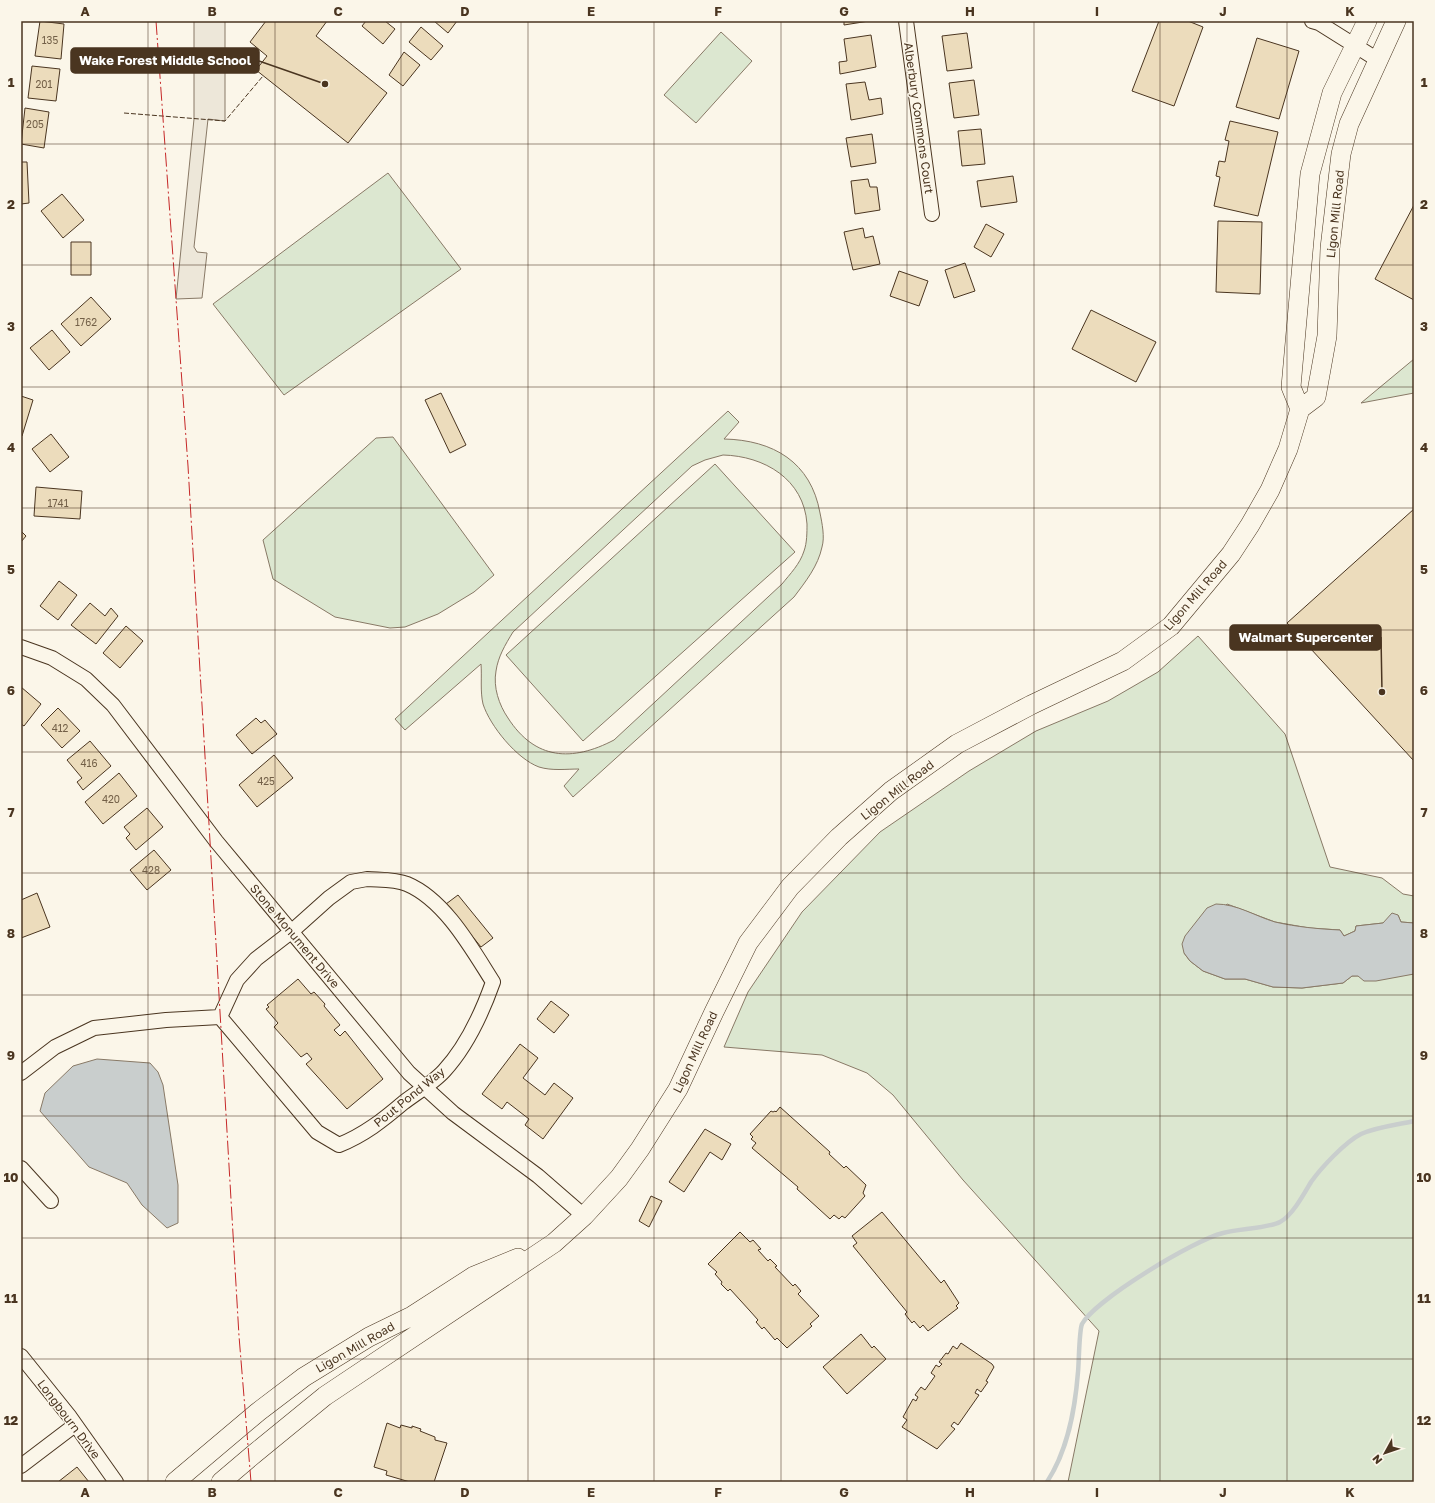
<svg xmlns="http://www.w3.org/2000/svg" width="1435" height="1503" font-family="'Golos Text',sans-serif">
  <rect width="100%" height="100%" fill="#fbf6e9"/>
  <path fill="#dce7d0" stroke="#887966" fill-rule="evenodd" d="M721,32l31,29 -56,62 -32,-28z
    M388,173l73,96 -177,126 -71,-91z
    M1414,359v34l-53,10z
    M728,411l11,11 -15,17c49,1 87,23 96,74 2,10 5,24 2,34 -4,19 -16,34 -28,50l-221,200 -9,-11 15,-17c-13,0 -27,2 -40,-2 -22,-8 -49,-41 -56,-63 -3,-13 -1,-27 -2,-40l-76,66 -10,-11zM723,455c41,1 81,24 84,69 0,8 0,19 -3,27 -4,13 -14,23 -22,33l-168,156c-42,22 -79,20 -106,-22 -9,-13 -15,-31 -12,-47 2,-14 9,-26 17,-39l179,-166 13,-6z
    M393,437l101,138 -20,17 -36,22 -33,13 -15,1 -55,-11 -62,-38 -10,-39 113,-102z
    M715,464l80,88 -212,189 -77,-86z
    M1198,636l87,98 45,133 52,11 21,16 11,2v27l-13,-1 -3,-7 -15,8 -27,3 -1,5 -11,5 -4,-6 -31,-2 -34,-6 -48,-18 -43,49 6,8 13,10 22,8h20l28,8 29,1 41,-5 9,-7 62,-2v508h-346l31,-151 -136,-151 -70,-85 -26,-22 -45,-18 -98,-8 24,-55 54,-80 78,-80 89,-61 67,-40 72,-30 50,-29z"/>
  <path fill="#ede7d9" stroke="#887966" d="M194,21h31v100l-17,-2 -14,128 3,5 10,1 -5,45 -26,1 18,-180z"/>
  <path fill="#c9cecd" stroke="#887966" d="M1216,904c21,0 39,12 59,18 22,5 44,7 65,8l4,6 11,-5 1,-5 27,-3 9,-10 6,2 3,7 13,1v51l-38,7h-12l-6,-5h-6l-9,7 -41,5 -29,-1 -28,-8h-20l-22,-8 -13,-10 -6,-8 -2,-9 3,-8 22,-28z
    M97,1059l53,4 8,9 5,13 15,100v38l-11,5 -25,-23 -15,-22 -38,-16 -49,-56 5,-18 28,-27z"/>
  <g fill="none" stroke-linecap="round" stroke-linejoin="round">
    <path stroke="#c9cecd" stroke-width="4.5" d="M1047,1482c21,-32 28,-72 31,-110 1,-9 1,-41 4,-48 13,-24 112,-84 141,-91 14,-4 46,-5 57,-11 12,-6 24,-28 31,-40 10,-14 34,-40 50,-48 16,-7 36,-9 53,-13"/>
  </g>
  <path fill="#ecdcbc" stroke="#4a3520" d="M40,21l24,3 -3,35 -26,-3z
    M266,21h61l-11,15 71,57 -39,50 -92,-73 11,-14 -17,-14z
    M366,21h19l10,8 -12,15 -21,-18z
    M434,21h23l-9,12z
    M844,21h25l-25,4z
    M1159,21h29l15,6 -29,79 -42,-15z
    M421,27l22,19 -12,14 -22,-18z
    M967,33l5,35 -25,3 -5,-35z
    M871,35l5,32 -36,7 -1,-12 8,-1 -3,-22z
    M1257,38l42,13 -20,68 -43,-12z
    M404,52l16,13 -17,21 -14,-11z
    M32,66l28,3 -4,32 -28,-3z
    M974,80l5,35 -25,3 -5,-35z
    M865,82l4,18 12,-2 2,16 -32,6 -5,-36z
    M25,108l24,4 -5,36 -23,-4z
    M1230,121l48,11 -20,84 -44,-10 6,-29 -4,-1 3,-15 6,1 4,-21 -4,-1z
    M981,129l4,35 -23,2 -4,-35z
    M872,134l4,29 -25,4 -5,-29z
    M21,162h6l2,41 -8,1z
    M1013,176l4,26 -36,5 -4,-26z
    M868,179l2,8h7l3,23 -25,4 -4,-33z
    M62,194l22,26 -21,18 -22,-27z
    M1414,205v95l-39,-21z
    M1218,221l44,1 -2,72 -44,-2z
    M986,224l18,10 -13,23 -17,-10z
    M863,228l2,10 8,-2 7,28 -27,6 -9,-38z
    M71,242h20v33h-20z
    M965,263l10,28 -21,7 -9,-28z
    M899,271l29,10 -9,25 -29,-10z
    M91,297l20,22 -30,27 -20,-22z
    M1091,310l65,32 -20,40 -64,-33z
    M52,330l18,22 -21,18 -19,-22z
    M441,393l25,52 -16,8 -25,-53z
    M21,396l12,4 -11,36h-1z
    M51,434l18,23 -19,15 -18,-23z
    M36,487l46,4 -2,28 -46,-3z
    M1414,509v252l-127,-138z
    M21,531l5,5 -5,6z
    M59,581l18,14 -19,25 -18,-14z
    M90,603l15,13 6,-8 7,8 -22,28 -25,-19z
    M126,626l17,15 -23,27 -17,-15z
    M21,687l20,17 -17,22 -3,-2z
    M58,708l22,23 -18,17 -21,-23z
    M256,718l5,5 4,-3 12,14 -25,20 -16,-19z
    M90,741l21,25 -28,24 -6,-8 5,-4 -15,-18z
    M274,755l19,23 -36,29 -18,-22z
    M119,773l18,23 -34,28 -18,-22z
    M147,808l16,19 -27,23 -10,-12 4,-4 -6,-7z
    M154,850l17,20 -24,20 -17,-20z
    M37,893l13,34 -29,11v-38z
    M458,895l35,43 -12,9 -35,-43z
    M298,979l13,15 3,-2 11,12 -1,2 16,19 -6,5 6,6 5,-5 38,48 -36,30 -41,-45 6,-5 -5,-6 -6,4 -27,-30 4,-4 -12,-14 3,-2 -2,-2z
    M551,1001l18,14 -15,18 -17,-14z
    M520,1044l18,14 -15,20 22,17 9,-12 19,15 -30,41 -18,-14 4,-6 -22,-17 -5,7 -20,-15z
    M780,1107l50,45 -1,2 15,14 2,-2 20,19 -3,8 2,3 -20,22 -3,-2 -3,3 -5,-4 -4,4 -33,-30 1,-2 -46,-39 4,-5 -5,-4 2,-2 -3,-3 21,-23 2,1 2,-1 1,1z
    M705,1129l26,15 -9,16 -12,-8 -26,40 -15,-10z
    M651,1196l11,5 -13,26 -10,-6z
    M882,1212l59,71 3,-3 15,23 -3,3 2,2 -30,23 -5,-6 -3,3 -6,-7 -2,2 -7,-9 2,-2 -54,-66 4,-3 -5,-7z
    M740,1232l10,10 3,-2 8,9 -3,1 10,11 2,-2 7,7 -2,1 18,19 2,-2 6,7 -3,3 21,22 -9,8 2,2 -25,22 -10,-10 -2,2 -11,-13 -2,2 -6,-7 2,-2 -8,-9 -20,-22 -2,2 -7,-7 1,-2 -7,-8 2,-2 -9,-8z
    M861,1334l11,14 2,-2 12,13 -39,35 -24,-27z
    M961,1343l31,21 2,3 -8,14 2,1 -7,10 -4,-3 -2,4 4,2 -21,30 -4,-3 -3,4 4,3 -18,20 -35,-22 5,-7 -4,-3 10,-18 3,2 2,-4 -3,-2 6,-8 4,3 10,-14 -4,-3 5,-8 3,2 3,-3 -3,-2 7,-9 2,1 5,-8 4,3z
    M387,1423l13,5 1,-3 11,3v-2l9,3 -1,2 15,6v3l12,3 -13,39h-24l-24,-7 1,-4 -13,-4z
    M77,1467l12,15h-31z"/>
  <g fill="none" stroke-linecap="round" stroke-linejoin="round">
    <g stroke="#4a3520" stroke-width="16">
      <path id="street" d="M906,21l26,193
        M1312,21l7,2 59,37
        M21,647l31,11 34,21 27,26 103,136 193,232 44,40 85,63 46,40
        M367,879c13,1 28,0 40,5 38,16 65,65 86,98 -11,31 -26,64 -49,89 -11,12 -28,22 -41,32 -20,17 -39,32 -64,42l-22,-13 -97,-115 17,-37 19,-21 35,-27 38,-34 22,-16z
        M21,1073l34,-26 39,-19 72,-8 54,-3
        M21,1168l30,33
        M21,1356l49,61 46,65
        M21,1466l54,-41"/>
    </g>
    <g stroke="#4a3520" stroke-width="20">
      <path id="secondary" d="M1300,409l-9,-22 19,-213 22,-81 35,-72
        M175,1482l83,-70 46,-35 65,-40 43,-21 62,-40 44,-18
        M221,1482l33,-28 71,-58 229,-153 30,-27 35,-38 21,-29 38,-60 36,-77 34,-69 42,-56 49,-50 52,-46 66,-47 74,-39 92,-44 48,-35 60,-72 19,-29 20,-35 18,-41 12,-40 16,-12 11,-61 3,-88 11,-94 8,-30 47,-103"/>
    </g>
    <use href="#street" stroke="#fbf6e9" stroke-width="14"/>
    <use href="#secondary" stroke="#fbf6e9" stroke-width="19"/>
    <path stroke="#4a3520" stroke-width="1" stroke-dasharray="5 2" stroke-linecap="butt" d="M124,113l101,8 38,-45"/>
    <path stroke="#c62828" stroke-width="1" stroke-dasharray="14 3 2 3" stroke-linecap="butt" d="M156,21l32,445 51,870 12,146"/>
  </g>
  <path fill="none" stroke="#4a3520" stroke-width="1" stroke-opacity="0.55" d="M148,21v1461M275,21v1461M401,21v1461M528,21v1461M654,21v1461M781,21v1461M907,21v1461M1034,21v1461M1160,21v1461M1287,21v1461M21,144h1393M21,265h1393M21,387h1393M21,508h1393M21,630h1393M21,752h1393M21,873h1393M21,995h1393M21,1116h1393M21,1238h1393M21,1359h1393"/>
  <g text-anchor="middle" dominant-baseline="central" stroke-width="3" stroke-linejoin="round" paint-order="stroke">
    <g font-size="10" fill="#725f47">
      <text x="50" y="40">135</text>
      <text x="44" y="84">201</text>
      <text x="35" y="124">205</text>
      <text x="86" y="322">1762</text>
      <text x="58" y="503">1741</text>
      <text x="60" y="728">412</text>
      <text x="89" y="763">416</text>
      <text x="266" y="781">425</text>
      <text x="111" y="799">420</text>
      <text x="151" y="870">428</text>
    </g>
    <g font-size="12" fill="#4a3520" stroke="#fbf6e9">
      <text transform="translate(919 118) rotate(82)">Alberbury Commons Court</text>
      <text transform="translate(1335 214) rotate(-84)">Ligon Mill Road</text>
      <text transform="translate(1195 595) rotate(-49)">Ligon Mill Road</text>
      <text transform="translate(897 790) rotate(-38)">Ligon Mill Road</text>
      <text transform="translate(295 936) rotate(50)">Stone Monument Drive</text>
      <text transform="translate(695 1052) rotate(-65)">Ligon Mill Road</text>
      <text transform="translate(409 1097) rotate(-39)">Pout Pond Way</text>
      <text transform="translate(355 1347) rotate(-30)">Ligon Mill Road</text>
      <text transform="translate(69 1419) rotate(53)">Longbourn Drive</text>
    </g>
  </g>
  <path fill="none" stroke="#4a3520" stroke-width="1.5" d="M325 84L259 61M1382 692L1381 637"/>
  <g fill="#4a3520" stroke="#fbf6e9" stroke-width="1.5">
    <circle cx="325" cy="84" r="4"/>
    <circle cx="1382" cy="692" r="4"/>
  </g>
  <g fill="#4a3520" stroke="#4a3520" stroke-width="1.5">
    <rect x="71" y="48" width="188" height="25" rx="4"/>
    <rect x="1230" y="625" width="151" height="25" rx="4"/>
  </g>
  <g font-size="13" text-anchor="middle" font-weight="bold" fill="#fff">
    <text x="165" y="65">Wake Forest Middle School</text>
    <text x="1306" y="642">Walmart Supercenter</text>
  </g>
  <rect width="1435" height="1503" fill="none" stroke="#fbf6e9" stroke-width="44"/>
  <g transform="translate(1385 1453) rotate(230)" stroke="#fbf6e9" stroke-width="3" paint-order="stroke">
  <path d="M0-3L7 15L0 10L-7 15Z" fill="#4a3520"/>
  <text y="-6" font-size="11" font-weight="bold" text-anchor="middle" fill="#4a3520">N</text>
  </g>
  <rect x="22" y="22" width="1391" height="1459" fill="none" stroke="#4a3520" stroke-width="1.5"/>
  <g font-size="13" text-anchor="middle" font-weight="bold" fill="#4a3520">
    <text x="85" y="16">A</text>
    <text x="212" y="16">B</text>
    <text x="338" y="16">C</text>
    <text x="465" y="16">D</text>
    <text x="591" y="16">E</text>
    <text x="718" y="16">F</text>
    <text x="844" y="16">G</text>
    <text x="970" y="16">H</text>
    <text x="1097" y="16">I</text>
    <text x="1223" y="16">J</text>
    <text x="1350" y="16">K</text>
    <text x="11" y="87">1</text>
    <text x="1424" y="87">1</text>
    <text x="11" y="209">2</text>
    <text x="1424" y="209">2</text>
    <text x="11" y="331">3</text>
    <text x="1424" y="331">3</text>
    <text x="11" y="452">4</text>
    <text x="1424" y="452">4</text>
    <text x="11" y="574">5</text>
    <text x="1424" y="574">5</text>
    <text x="11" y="695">6</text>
    <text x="1424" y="695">6</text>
    <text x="11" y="817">7</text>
    <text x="1424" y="817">7</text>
    <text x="11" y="938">8</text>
    <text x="1424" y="938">8</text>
    <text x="11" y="1060">9</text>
    <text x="1424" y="1060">9</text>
    <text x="11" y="1182">10</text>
    <text x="1424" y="1182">10</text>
    <text x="11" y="1303">11</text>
    <text x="1424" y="1303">11</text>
    <text x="11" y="1425">12</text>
    <text x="1424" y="1425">12</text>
    <text x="85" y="1497">A</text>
    <text x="212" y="1497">B</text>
    <text x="338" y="1497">C</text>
    <text x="465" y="1497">D</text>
    <text x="591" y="1497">E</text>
    <text x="718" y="1497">F</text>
    <text x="844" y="1497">G</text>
    <text x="970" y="1497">H</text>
    <text x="1097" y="1497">I</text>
    <text x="1223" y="1497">J</text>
    <text x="1350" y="1497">K</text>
  </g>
</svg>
